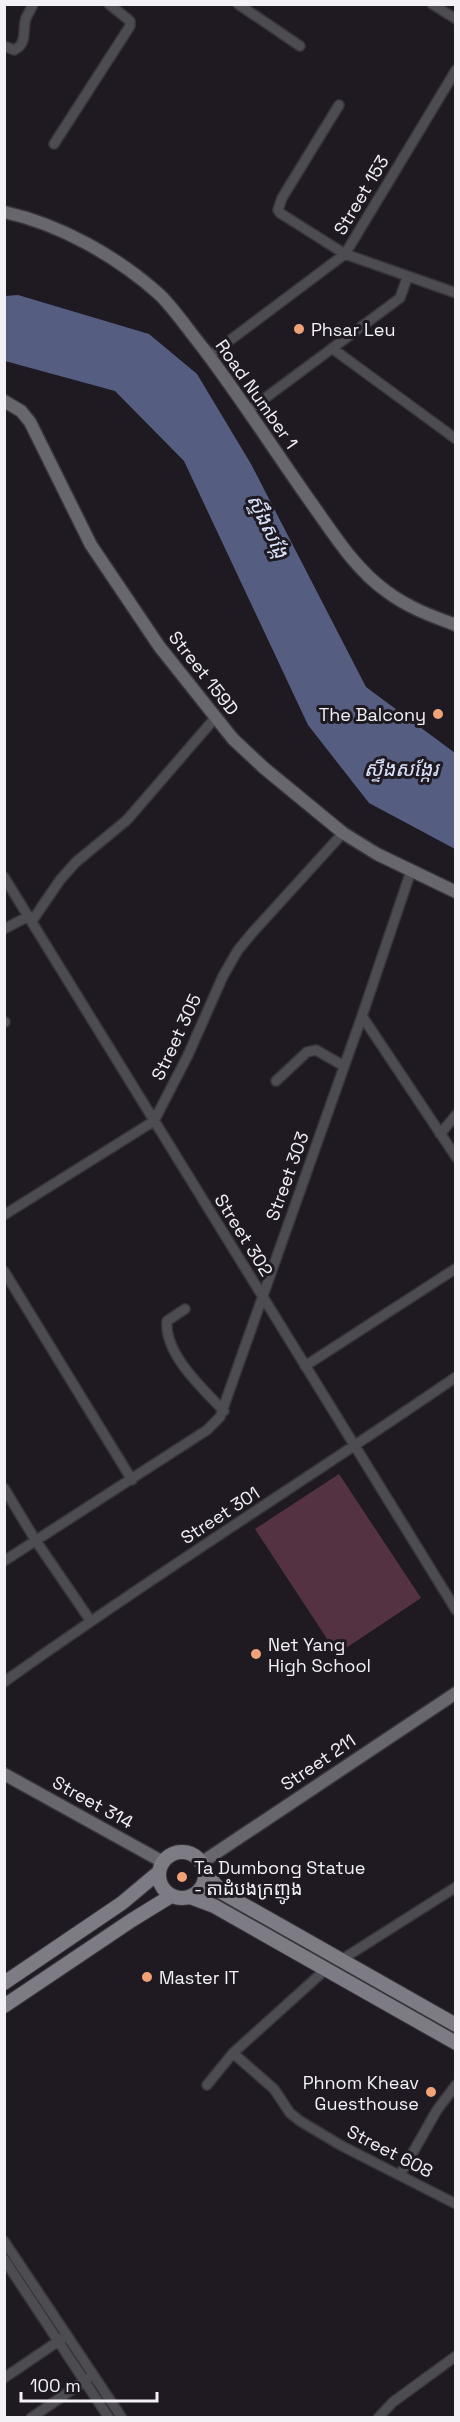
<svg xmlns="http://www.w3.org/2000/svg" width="460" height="2422" font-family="'Space Grotesk','Noto Sans Khmer',sans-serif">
  <rect width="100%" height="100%" fill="#1f1a22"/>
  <path fill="#553242" d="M339,1474l82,124 -84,56 -82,-125z"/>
  <path fill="#555e81" d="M18,295l131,39 48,40 54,90 115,223 89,66v96l-86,-46 -61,-78 -124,-264 -69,-70 -110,-30v-65z"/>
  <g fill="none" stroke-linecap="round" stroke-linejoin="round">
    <g stroke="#38343b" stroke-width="12">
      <path id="street" d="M238,4l62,42
        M432,4l24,15
        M4,46l10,4c14,-6 8,-20 12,-32 2,-4 5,-9 7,-14
        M339,105l-57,93 -4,12 2,3 65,41 111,39
        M54,144l76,-118v-5l-21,-17
        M333,349l123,90
        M209,356l136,-102 111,-184
        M249,410l151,-112 7,-20
        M4,877l452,733
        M32,921l28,-41 16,-18 51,-42 88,-102
        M4,929l25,-13
        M362,1016l94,141
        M4,1022h1
        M276,1081l31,-29 9,-2 28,16
        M440,1134l16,-19
        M4,1215l150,-94 34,-66 35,-79 15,-26 15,-18 90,-99
        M4,1271l128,209
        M185,1309l-18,12c-3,33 36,68 57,90
        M305,1366l150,-97
        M4,1488l32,53 54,79
        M4,1561l203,-131 13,-13 142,-401 49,-145
        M4,1682c148,-106 302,-202 452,-305
        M341,1960l115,-73
        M233,2053l41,36 16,24 10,8 42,25 114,58
        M207,2085l26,-32 92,-83
        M400,2175l37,-65 19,-25
        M4,2241l118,177
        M4,2259l105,159
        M4,2378l59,-40
        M31,2418l58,-40
        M378,2418l15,-16 63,-46"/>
    </g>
    <g stroke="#38343b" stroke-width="15">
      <path id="secondary" d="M4,212c56,12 114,45 156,83 16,16 29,36 43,53 38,50 71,102 107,153 23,32 44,67 76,90 21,16 45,25 70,34
        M4,401l17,10 9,11 61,123 68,101 74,93 31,29 79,65 34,21 79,38
        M4,1774l159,88
        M201,1863l255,-170"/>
    </g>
    <g stroke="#38343b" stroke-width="16">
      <path id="primary" d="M159 1875a23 23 0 1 1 46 0a23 23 0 1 1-46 0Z
        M204,1872l19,21 233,132
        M190,1897l24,9 242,137
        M4,1983l118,-80 37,-31
        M4,2006l128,-86 39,-24"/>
    </g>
    <use href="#street" stroke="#4d4c51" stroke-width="9"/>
    <use href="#secondary" stroke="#68676e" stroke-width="12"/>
    <use href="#primary" stroke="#7d7c85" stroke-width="14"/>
  </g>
  <g fill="#efa377" stroke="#1f1a22" stroke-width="2">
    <circle cx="299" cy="329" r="6"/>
    <circle cx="438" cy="714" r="6"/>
    <circle cx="256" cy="1654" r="6"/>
    <circle cx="182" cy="1877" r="6"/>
    <circle cx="147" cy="1977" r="6"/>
    <circle cx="431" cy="2092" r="6"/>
  </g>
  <g text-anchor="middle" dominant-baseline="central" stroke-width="6" stroke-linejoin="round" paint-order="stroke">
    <g font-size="18" fill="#f3f0f6" stroke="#1f1a22">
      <text transform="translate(361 195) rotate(-59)">Street 153</text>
      <text transform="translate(257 394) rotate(55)">Road Number 1</text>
      <text transform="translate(204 673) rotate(52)">Street 159D</text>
      <text transform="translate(176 1037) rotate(-65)">Street 305</text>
      <text transform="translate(287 1176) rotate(-70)">Street 303</text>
      <text transform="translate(244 1235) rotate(58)">Street 302</text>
      <text transform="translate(220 1515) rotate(-33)">Street 301</text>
      <text transform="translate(318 1762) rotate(-34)">Street 211</text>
      <text transform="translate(93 1802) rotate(29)">Street 314</text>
      <text transform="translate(390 2151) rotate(27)">Street 608</text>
    </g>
    <g font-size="18" fill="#f3f0f6" stroke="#1f1a22" text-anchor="start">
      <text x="311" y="329">Phsar Leu</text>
      <text x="426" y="714" text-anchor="end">The Balcony</text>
      <text x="268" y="1644">Net Yang<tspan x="268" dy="21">High School</tspan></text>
      <text x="194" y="1867">Ta Dumbong Statue<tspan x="194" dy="21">- តាដំបងក្រញូង</tspan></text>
      <text x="159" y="1977">Master IT</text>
      <text x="419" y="2082" text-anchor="end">Phnom Kheav<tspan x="419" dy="21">Guesthouse</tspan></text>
    </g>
    <g font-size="20" font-style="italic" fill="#d9e1f9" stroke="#1f1a22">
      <text transform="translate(268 526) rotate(64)">ស្ទឹងសង្កែ</text>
      <text x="401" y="769">ស្ទឹងសង្កែរ</text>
    </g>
  </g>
  <rect width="460" height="2422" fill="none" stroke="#f3f0f6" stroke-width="12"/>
  <path d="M21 2392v9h136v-9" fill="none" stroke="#f3f0f6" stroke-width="3"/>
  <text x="30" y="2392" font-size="18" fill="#f3f0f6" stroke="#1f1a22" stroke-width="4.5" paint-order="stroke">100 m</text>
</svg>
